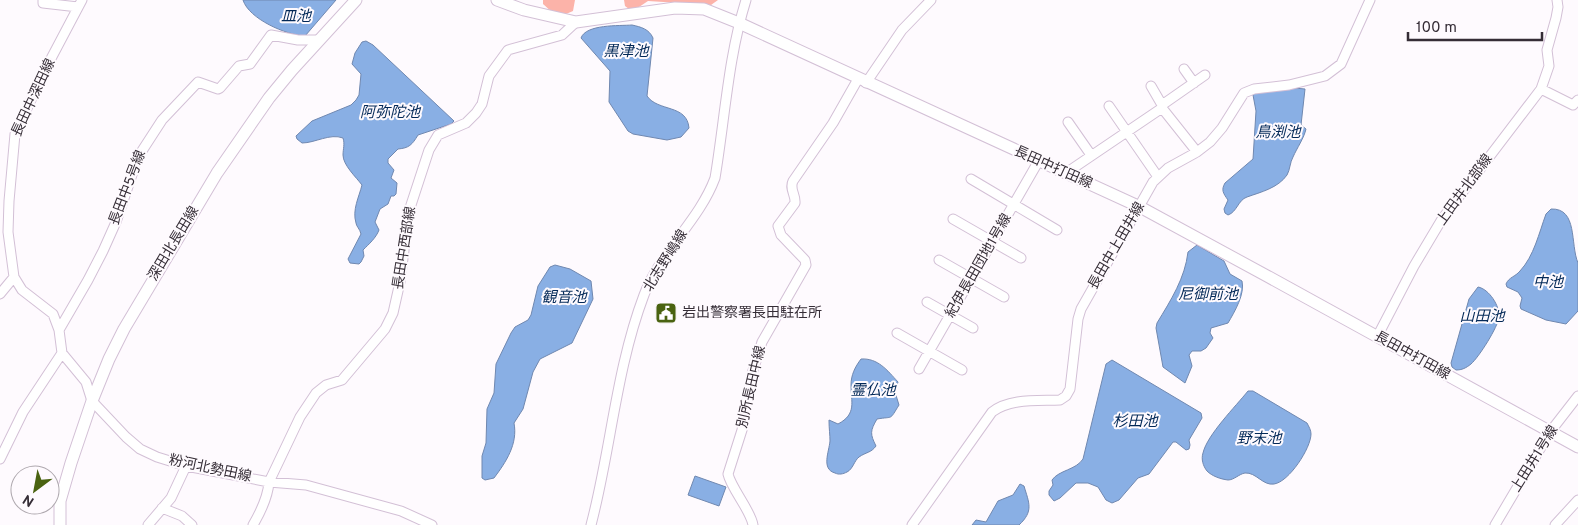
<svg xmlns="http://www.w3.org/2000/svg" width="1578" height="525" font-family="Overpass,'Noto Sans JP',sans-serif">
  <rect width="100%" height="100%" fill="#fefafe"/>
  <path fill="#fcb3a9" d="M543,0h32l-2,11c-14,7 -19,3 -30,-7z
    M624,0h94l-7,5 -63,-4 -12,8h-7l-4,-3z"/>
  <path fill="#89afe4" stroke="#7088b0" d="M243,0h93l-31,36c-19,-1 -56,-17 -62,-36z
    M632,25c9,2 17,4 21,13l-6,58c11,16 40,8 42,32l-8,9 -14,3 -34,-6 -5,-3 -19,-29 1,-31 -29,-33c5,-14 38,-12 51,-13z
    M366,41l7,4 81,76 -3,3 -33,11c-6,10 -9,13 -20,14l-10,10v4l6,7 -3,8 6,5 -1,11 -2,2h-3l-3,8 -8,5 -5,13 4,8c-3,8 -10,14 -16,20l1,6 -3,6 -2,2 -9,-1 -2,-4 13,-25c-1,-5 -5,-8 -5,-11 -4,-13 3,-26 6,-38 -6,-8 -19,-20 -19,-30 0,-6 2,-11 0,-17 -13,-5 -28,5 -41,5l-5,-4 -1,-3 16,-15 39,-16 5,-5 3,-5 2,-21 -9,-10 3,-11 7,-11z
    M1294,88l11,1 -4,36 5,4c-2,9 -9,19 -13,28 -3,5 -3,13 -6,18 -9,13 -26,17 -40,22 -9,3 -10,15 -19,18l-3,-2 -1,-4 4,-9c-5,-7 -7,-10 -3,-17l28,-24 3,-48 -3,-16 1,-2z
    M1551,209c27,-1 19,35 27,54v48l-12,13 -20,-4 -25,-11 -1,-3 2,-8 -4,-6 -11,-5 -1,-3c3,-7 9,-7 14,-13 14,-15 19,-38 26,-57z
    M1197,245l27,16 6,13 12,7c3,13 -7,30 -14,42l-17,5 -1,5 3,5 -7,10 -5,3h-9l-3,4 3,11 -7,17 -22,-16 -7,-39 1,-5c14,-23 28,-45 31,-71z
    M555,265l15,4 21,12 2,18 -21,44 -32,16 -7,13 -10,37 -9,14c4,21 -8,39 -20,55l-9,2 -3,-2v-22l4,-13 1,-34 7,-16 2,-29 15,-31 4,-6 13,-7 3,-5 7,-29 12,-19z
    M1478,287c11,2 22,19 21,30 -1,10 -20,40 -28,47 -5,4 -9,6 -15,6l-4,-3 -1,-4 18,-64z
    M861,359c17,-1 26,11 37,23l-3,10 4,13c-10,16 -5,11 -22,14 -7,12 -7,15 -1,27 -5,7 -10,6 -17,11 -5,4 -6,12 -12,15 -4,2 -8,3 -12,1 -14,-4 -6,-21 -5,-32 0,-6 -1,-13 -1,-20v-1l9,4c19,-10 13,-22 13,-39 0,-10 4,-18 10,-26z
    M1112,360l89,53 1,5 -13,22 1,5 -1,4 -3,1 -10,-8h-3l-24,32 -11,4 -19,22 -7,3 -6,-3 -8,-13 -10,-4h-12l-16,15 -6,3 -5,-6v-4l4,-6 -1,-5c7,-10 24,-10 31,-21l23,-95z
    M1248,391h5l54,32c2,4 4,7 4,11 0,14 -22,48 -37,50 -11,2 -18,-12 -29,-11 -6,1 -11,7 -17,7 -8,-1 -16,-4 -21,-9 -4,-5 -6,-12 -4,-18 4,-18 33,-47 45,-62z
    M695,476l31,11 -7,19 -31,-11z
    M1020,484l4,2c5,17 10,25 -5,39h-47l4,-5 10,2 12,-21 15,-6z"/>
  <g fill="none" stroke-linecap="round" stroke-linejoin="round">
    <g stroke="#d3c0d6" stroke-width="11">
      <path id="minor" d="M43,0v3l35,4
        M82,0l-37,70 -30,64 -6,67 -1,31 6,45 8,13 31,24 6,16 3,23 24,29 6,19 34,36 14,12 17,8 29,9 83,16 37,3 95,26 31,14
        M1184,69l10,14
        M866,83l36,-53 29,-30
        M1151,86l11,19
        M1541,89l8,-23 -2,-16 9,-32 2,-11 -1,-7
        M1109,106l49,71
        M1162,108l35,44
        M1068,122l23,33
        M1066,173l96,-65v-3l43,-30
        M971,179l86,51
        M953,219l68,39
        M939,260l65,37
        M0,294l14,-17
        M927,302l46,26
        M59,330l29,-50 15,-29 13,-29 22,-65 24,-37 36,-38 20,7 2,-1 19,-22 11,-2 21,-29 27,5h21
        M897,333l65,37
        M1377,337l37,-71 28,-47 99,-130 32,16 5,-5
        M919,369l119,-207
        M0,459l23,-47 39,-59
        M162,508l20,8 10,9
        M148,525l23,-27 15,-32
        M253,525c7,-12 15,-29 16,-43l31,-65 16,-24 10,-8 16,-5 43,-51 8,-16 7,-31 9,-71 20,-61 9,-15 28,-12 10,-10 6,-9 7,-28 19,-26 54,-15 14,-13
        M591,525c20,-76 25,-156 53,-230 16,-43 55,-74 71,-117 10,-60 13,-120 31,-178
        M753,525c-2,-14 -22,-37 -25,-51l14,-44 9,-53 11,-35 44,-77 -1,-5 -24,-25 -3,-9 17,-23c1,-8 -6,-14 -2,-22l40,-58 25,-44
        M912,525l80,-113c18,-14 46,-11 68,-12l6,-4 4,-7 8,-70 3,-10 72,-127 15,-14 29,-16 13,-10 12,-14 22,-35 10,-4 35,-4 36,-9 16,-12 29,-64
        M1495,525l55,-93 28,-36
        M1555,525l23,-25"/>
    </g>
    <g stroke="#d3c0d6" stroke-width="13">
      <path id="tertiary" d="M497,0l27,10 52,12 99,-14 29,1 35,14 401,184 127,69 311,171
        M60,525v-24l11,-38 21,-62 17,-42 15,-30 93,-156 52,-75 23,-28 64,-70"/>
    </g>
    <use href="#minor" stroke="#fff" stroke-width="9"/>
    <use href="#tertiary" stroke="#fff" stroke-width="11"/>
  </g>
  <defs>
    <g id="civic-square" transform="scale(1.125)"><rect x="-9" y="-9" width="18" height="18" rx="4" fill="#4a6311" stroke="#fefafe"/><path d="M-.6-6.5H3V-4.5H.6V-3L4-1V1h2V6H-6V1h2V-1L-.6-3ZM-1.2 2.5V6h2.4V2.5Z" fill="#fff"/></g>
  </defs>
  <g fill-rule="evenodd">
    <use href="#civic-square" x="666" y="313"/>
  </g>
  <g text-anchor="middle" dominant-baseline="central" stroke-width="4" stroke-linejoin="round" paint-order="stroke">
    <g font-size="14" fill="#352d36" stroke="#fefafe">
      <text transform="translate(34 98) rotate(-65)">長田中深田線</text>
      <text transform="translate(1053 168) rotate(24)">長田中打田線</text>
      <text transform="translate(128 188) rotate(-69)">長田中5号線</text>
      <text transform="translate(1465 190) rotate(-54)">上田井北部線</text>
      <text transform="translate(174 244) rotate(-59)">深田北長田線</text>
      <text transform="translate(1117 246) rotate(-60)">長田中上田井線</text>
      <text transform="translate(405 248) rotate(-81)">長田中西部線</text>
      <text transform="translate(666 261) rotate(-58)">北志野嶋線</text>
      <text transform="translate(979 266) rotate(-60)">紀伊長田団地1号線</text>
      <text transform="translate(1412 356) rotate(29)">長田中打田線</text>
      <text transform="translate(752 387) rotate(-77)">別所長田中線</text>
      <text transform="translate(1535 459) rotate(-58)">上田井1号線</text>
      <text transform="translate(210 469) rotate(12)">粉河北勢田線</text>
    </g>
    <g font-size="14" fill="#352d36" stroke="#fefafe" text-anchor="start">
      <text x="682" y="313">岩出警察署長田駐在所</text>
    </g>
    <g font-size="15" font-style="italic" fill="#022857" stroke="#fefafe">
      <text x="296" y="17">皿池</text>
      <text x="626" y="52">黒津池</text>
      <text x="390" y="113">阿弥陀池</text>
      <text x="1278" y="133">鳥渕池</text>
      <text x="1548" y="283">中池</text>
      <text x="1208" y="295">尼御前池</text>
      <text x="564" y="298">観音池</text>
      <text x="1482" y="317">山田池</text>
      <text x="873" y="391">霊仏池</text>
      <text x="1135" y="422">杉田池</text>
      <text x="1259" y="439">野末池</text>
    </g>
  </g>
  <g transform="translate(35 490) rotate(212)"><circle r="24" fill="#fefafe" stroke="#aea8ae"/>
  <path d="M0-4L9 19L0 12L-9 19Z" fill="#4a6311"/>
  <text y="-8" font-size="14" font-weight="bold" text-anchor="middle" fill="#352d36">N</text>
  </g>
  <path d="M1408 32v8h134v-8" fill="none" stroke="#352d36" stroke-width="2.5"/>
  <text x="1416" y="32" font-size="15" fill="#352d36" stroke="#fefafe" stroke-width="4" paint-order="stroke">100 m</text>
</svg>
